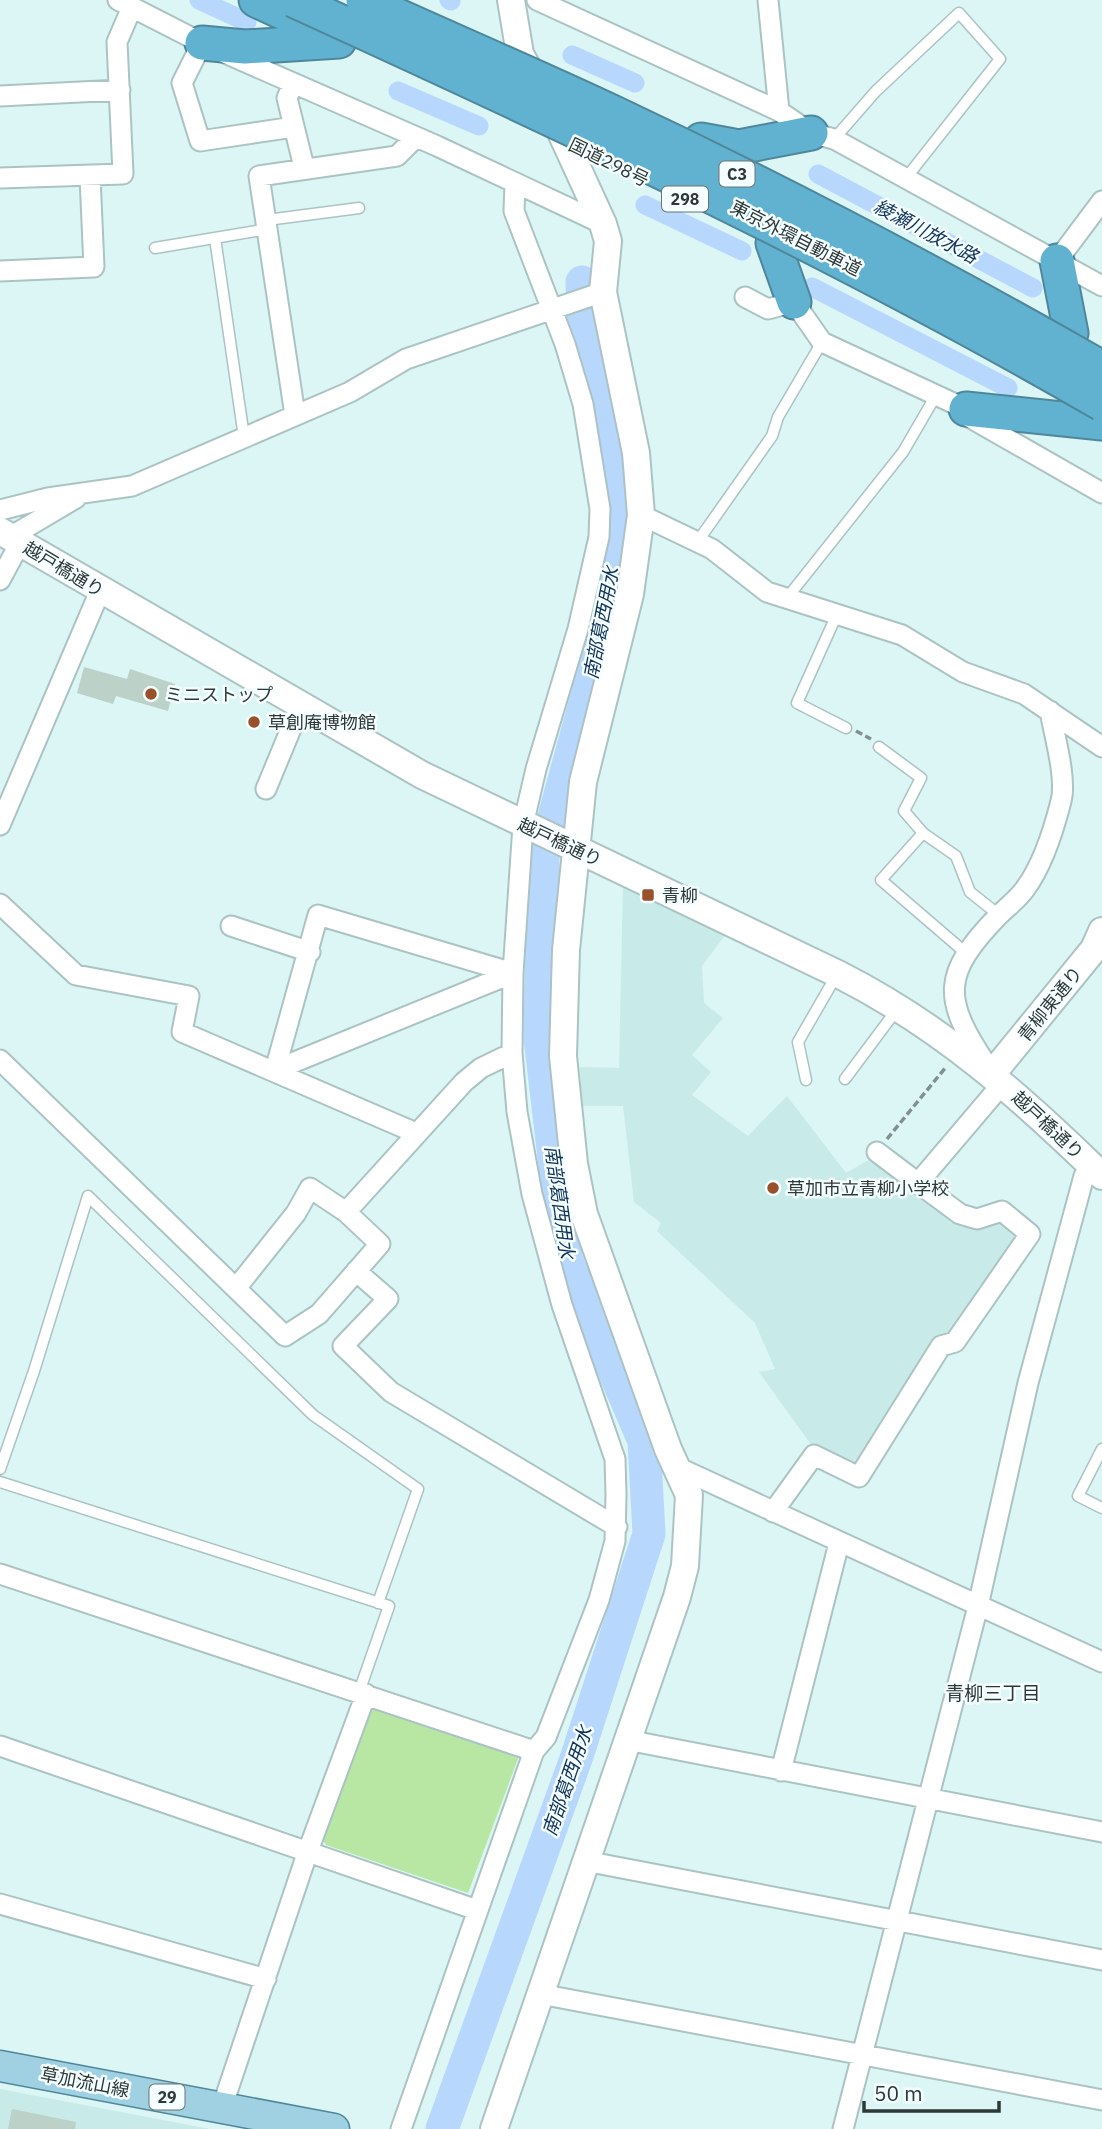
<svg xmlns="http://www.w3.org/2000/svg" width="1102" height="2129" font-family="'IBM Plex Sans','Noto Sans JP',sans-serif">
  <rect width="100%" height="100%" fill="#dcf5f5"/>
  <path fill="#c8ebea" d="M623,885l103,49 -24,32 2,37 19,15 -31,37 19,17 -19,23 56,41 39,-40 59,77 28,-16 79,60 47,-1 23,20 -71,100 -15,4 -48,70 -4,13 -28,47 -45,-24 -53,-74 16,-3 -20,-46 -98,-92 4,-8 -27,-21 -11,-96h-41l-2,-39 39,1z
    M0,2089l210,40h-210z"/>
  <path fill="#b7e7a2" d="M370,1701l146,50 3,5 -51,137 -142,-48 -5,-8z"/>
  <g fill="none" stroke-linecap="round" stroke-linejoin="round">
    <path stroke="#b8d7fd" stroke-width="19" d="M199,0l48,22
      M449,0l2,1
      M572,55l63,28
      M398,91l81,35
      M818,174l215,114
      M645,205l97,46
      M812,287l196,101"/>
    <path stroke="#b8d7fd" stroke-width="33" d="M442,2129l135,-373 72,-222 -5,-93 -78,-182 -26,-221 3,-181 59,-216 21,-155 -40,-167 -1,-37"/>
  </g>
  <path fill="#bcd1c7" d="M84,667l43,12 3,-10 45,15 -7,27 -52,-15 -3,8 -36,-11z
    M12,2109l64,13 -1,7h-67z"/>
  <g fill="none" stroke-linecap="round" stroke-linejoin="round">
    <g stroke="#abc3c3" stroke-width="13">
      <path id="lane" d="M834,139l42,-48 83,-78 41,46 -94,119
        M267,220l92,-12
        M215,238l29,199
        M155,248l113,-19
        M698,541l74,-105 6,-19 44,-75
        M787,598l116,-146 32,-55
        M835,612l-2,11 -36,80 49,25
        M879,747l42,31 -17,33 19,22 33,23 14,36 29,23
        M923,833l-42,47 86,74
        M845,1079l53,-71
        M806,1080l-8,-38 38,-66
        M1102,1449l-24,47 24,12
        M0,1469l34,-98 54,-175 225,219 105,74 -40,114
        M0,1482l389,124 -30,86"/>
    </g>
    <g stroke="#abc3c3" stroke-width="23">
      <path id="street" d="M118,0l84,43 235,103 166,78
        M537,0l242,111 32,22 23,6 268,147
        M768,0l11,111
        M202,43l-20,40 18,58 94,-14
        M293,84l-6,14 17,69
        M0,96l120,-6
        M0,178l123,-4 -6,-132 15,-35
        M1057,261l45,-60
        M0,271l94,-4 -4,-90
        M745,297l23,12 26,-7 28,40 144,67 3,8 133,76
        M295,415l-36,-239 138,-20 17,-17
        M0,510l48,-12 84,-12 218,-94 56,-33 197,-67
        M641,515l71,34 55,43 135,43 61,37 61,22 78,53
        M10,537l66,-39
        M0,580l20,-37
        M266,789l34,-82
        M0,825l100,-234
        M0,904l76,71 113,21 -7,36 234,101
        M318,915l195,58 -238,97z
        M231,926l79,26
        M0,1060l285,276 34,-22 61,-70 -34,-32 -36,-24 -14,25 -59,74
        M986,1064c-44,-66 -44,-90 12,-148 9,-9 20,-17 27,-27 17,-23 29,-60 36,-88 6,-22 -7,-67 -11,-90
        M877,1152l41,31
        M346,1212l118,-130 17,-14 31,-15
        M356,1271l32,28 -45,47 48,46 226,135
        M679,1468l423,194
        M773,1512l41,-57 45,22 82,-131 14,-4 75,-108 -28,-23 -25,8 -17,-5 -42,-31 85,-100
        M0,1574l534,177
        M627,1740l475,92
        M0,1746l477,164
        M781,1771l58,-228
        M585,1861l517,99
        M0,1904l266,75
        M540,1994l562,106
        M222,2107l86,-256 58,-157
        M401,2129l133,-378 12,-14 53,-137 16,-59 1,-47 -1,-35 -53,-154 -30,-111 -15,-82 -5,-59 1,-80 10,-148 13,-56 42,-140 21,-92 1,-28 -17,-105 -18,-60 -51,-133 1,-28
        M843,2129l135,-523 50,-223 56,-207 9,-9"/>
    </g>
    <g stroke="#abc3c3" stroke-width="30">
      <path id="secondary" d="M511,0l9,54 15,27
        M0,531l422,244 416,199c103,52 182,122 264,202
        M992,1074l102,-125 8,-18
        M494,2129l183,-532 8,-31 4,-71 -21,-46 -84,-235 -10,-50 -11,-108 3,-106 17,-168 47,-188 11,-79 -5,-62 -33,-161 5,-51 -5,-17 -50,-109"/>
    </g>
    <g stroke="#4f879a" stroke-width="33">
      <path id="primary" d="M0,2066l334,63"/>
    </g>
    <g stroke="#4f879a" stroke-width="37">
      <path id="highway" d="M256,0l69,32
        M202,43l43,4 94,-6
        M701,140l38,7 72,-14
        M773,243l21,59
        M1057,261l14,72
        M966,409l136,14"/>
    </g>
    <path stroke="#809190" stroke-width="3.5" stroke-dasharray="7 3.5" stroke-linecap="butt" d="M856,731l15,8
      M887,1139l59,-72"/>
    <use href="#lane" stroke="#fff" stroke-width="10"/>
    <use href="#street" stroke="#fff" stroke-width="19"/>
    <use href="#secondary" stroke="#fff" stroke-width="26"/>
    <use href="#primary" stroke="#a0d1e3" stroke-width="30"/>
    <use href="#highway" stroke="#61b2d0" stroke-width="33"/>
    <g stroke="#4f879a" stroke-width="37" stroke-linecap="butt">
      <path id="highway-bridge" d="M293,0c274,125 547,252 809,404
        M363,0c83,38 168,74 251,113 166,78 329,164 488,255"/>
    </g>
    <use href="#highway-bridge" stroke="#61b2d0" stroke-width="33"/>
  </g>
  <g fill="#98512a" stroke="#f5ffff" stroke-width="2.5">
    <circle cx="151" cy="694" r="7"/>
    <circle cx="254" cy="722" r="7"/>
    <rect x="641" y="888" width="14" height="14" rx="3.5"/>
    <circle cx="773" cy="1188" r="7"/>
  </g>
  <g text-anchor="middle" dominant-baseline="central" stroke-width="5" stroke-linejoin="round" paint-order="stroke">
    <g fill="#f5ffff" stroke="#6a7473" stroke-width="2">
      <rect x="719.5" y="161.5" width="35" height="25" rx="5"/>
      <rect x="662" y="186.5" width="46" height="25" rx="5"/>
      <rect x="149.5" y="2084.5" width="35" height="25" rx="5"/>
    </g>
    <g font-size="16" font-weight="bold" fill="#2e3837">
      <text x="737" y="174">C3</text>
      <text x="685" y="199">298</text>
      <text x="167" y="2097">29</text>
    </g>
    <g font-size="18" fill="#2e3837" stroke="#f5ffff">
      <text transform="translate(609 162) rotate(26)">国道298号</text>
      <text transform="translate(796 238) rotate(27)">東京外環自動車道</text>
      <text transform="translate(64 569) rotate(31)">越戸橋通り</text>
      <text transform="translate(560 842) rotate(25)">越戸橋通り</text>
      <text transform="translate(1050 1004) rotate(-51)">青柳東通り</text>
      <text transform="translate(1048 1125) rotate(43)">越戸橋通り</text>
      <text transform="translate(85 2082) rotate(11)">草加流山線</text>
    </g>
    <g font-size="18" fill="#2e3837" stroke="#f5ffff" text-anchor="start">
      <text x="165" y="694">ミニストップ</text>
      <text x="268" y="722">草創庵博物館</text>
      <text x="662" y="895">青柳</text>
      <text x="787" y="1188">草加市立青柳小学校</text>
    </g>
    <g font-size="19" font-style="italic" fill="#11335b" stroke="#f5ffff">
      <text transform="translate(926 231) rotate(28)">綾瀬川放水路</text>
      <text transform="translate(601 623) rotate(-79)">南部葛西用水</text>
      <text transform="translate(560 1202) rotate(82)">南部葛西用水</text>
      <text transform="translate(567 1781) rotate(-71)">南部葛西用水</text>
    </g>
    <g font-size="19" fill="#2e3837" stroke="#f5ffff">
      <text x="993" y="1693">青柳三丁目</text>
    </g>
  </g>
  <path d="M864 2101v10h135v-10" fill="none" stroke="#2e3837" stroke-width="3.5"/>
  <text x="874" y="2101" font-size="21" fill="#2e3837" stroke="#f5ffff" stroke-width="5" paint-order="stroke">50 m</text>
</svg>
